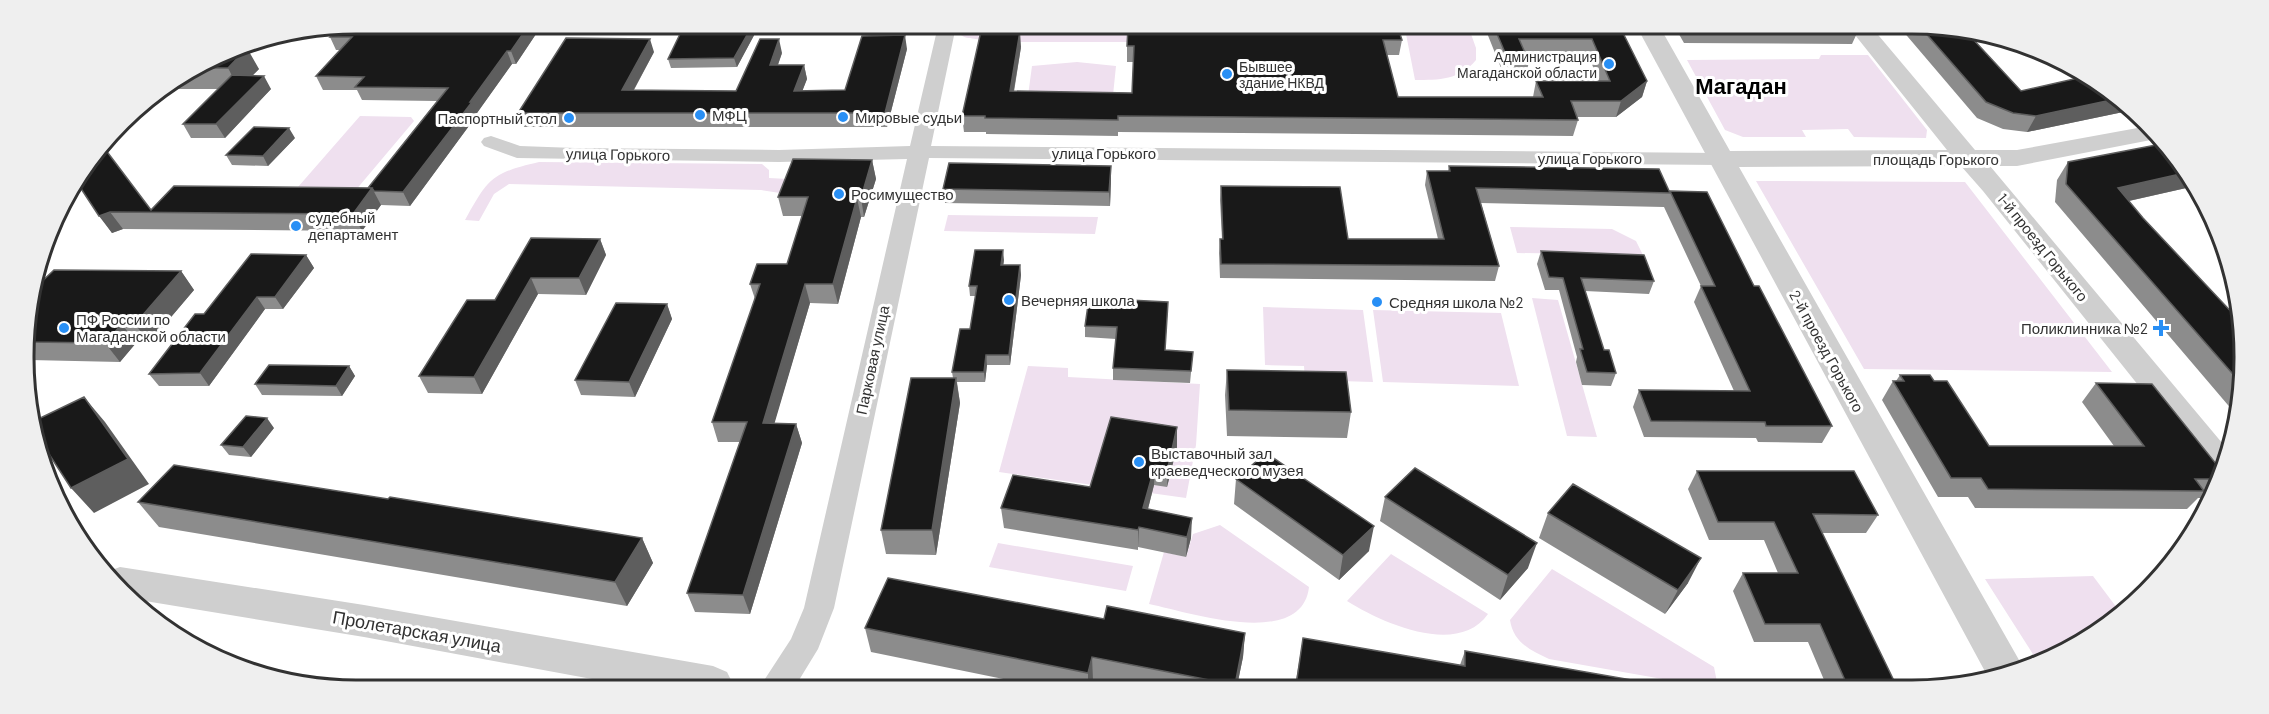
<svg xmlns="http://www.w3.org/2000/svg" width="2269" height="714" font-family="Barlow,sans-serif">
  <rect width="100%" height="100%" fill="#fff"/>
  <path fill="#efe0ef" d="M958,26l77,1v7l121,-1 1,9h-171c-11,-6 -21,0 -29,-11z
    M1406,34h65l5,14v12c-16,20 -37,20 -61,20z
    M1821,55h47l59,75 -1,8 -72,-1 -6,-8 -46,1 4,7h-63l-18,-7 -38,-70 132,-1z
    M1077,62l39,4 -4,39 -85,-2 5,-37z
    M360,116l51,1 3,4 -59,70 -64,4z
    M539,162l223,2 7,6v8l19,1 -8,14 -19,-3 -252,-6 -15,10 -15,27 -14,-1c23,-41 26,-47 74,-58z
    M1756,181l209,1 147,190 -248,-3z
    M948,215l150,2 -3,17 -151,-3z
    M1510,227l102,2 24,12 7,14 -126,-2z
    M1532,298l26,2 39,137 -30,-1z
    M1263,307l100,3 10,72 -68,-2 -1,-14 -39,-1z
    M1373,310l128,3 18,73 -136,-4z
    M1028,366l40,2v9l132,7 -4,61 -10,53 -187,-26z
    M1220,525l89,62c-7,63 -121,25 -160,17l15,-52 22,5 7,-23z
    M998,543l135,23 -7,25 -137,-24z
    M1391,554l97,60c-30,43 -106,9 -141,-13z
    M1552,569l162,98 3,15 -4,5h-5l-159,-28c-18,-8 -36,-17 -39,-39z
    M2093,576l27,36 -60,44 -22,6 -53,-83z"/>
  <g fill="none" stroke-linecap="round" stroke-linejoin="round">
    <path fill="#cfcfcf" fill-rule="evenodd" d="M938,26h18l-25,120 788,7 8,1 3,5 -3,5 -8,1 -790,-7 -95,450 -16,41 -22,36h-35l30,-46 13,-31 103,-449 -128,3 -262,-4 -33,-12 -3,-4 3,-4 7,-2 29,10 55,2 204,2 131,-4z"/>
    <path fill="#cfcfcf" fill-rule="evenodd" d="M1638,29h23l69,122 217,-1 -96,-120h23l101,120h42l126,-23 13,12 -139,27h-27l238,284 -10,28 -8,-3 -227,-284 -22,-25 -222,1 284,500 -35,10z
      M120,567l244,38 349,61 14,6 6,12h-114l-255,-47 -225,-37 -30,-29z"/>
  </g>
  <path fill="#8c8c8c" d="M357,24h49l-8,10h72l72,-9 -26,39h-4l-35,49v2l-67,91 -29,-1 -19,26 -239,-2 -11,4 -34,-49 73,26 217,-22 69,-87 -75,-1 -5,-10h-34l-7,-14 24,-26h-4l-6,-13z
    M685,25l74,1 -22,41 -66,1 -3,-9z
    M819,26h53l-1,5h-51z
    M1485,28l136,1 26,52 -5,16 -26,20h-39l1,3 -5,16 -455,-4v4l-132,-2v-2h-22l-2,-16 59,-69 -7,45 118,1 2,-31h-7v-16l275,-6 -3,15h-12l11,42h135l3,-16h63l-11,-26h-63l4,7 -4,16h-20z
    M1676,29l182,1v1l-6,13 -168,-1z
    M1902,30h57l62,61 76,-11 31,31 -101,21 -24,-3 -26,-11z
    M230,49l29,20 -7,7 19,13 -46,49h-34l-8,-14 35,-35h-52z
    M907,49l-20,78h-363l-6,-14 136,-61 -20,38 102,1 46,-38 -4,12h26l3,14 -5,12 43,-1z
    M295,138l-27,28 -36,-1 -6,-10z
    M872,160l4,19 -12,38h-3l-23,87 -28,-1 -36,120 22,1 6,19 -52,171 -55,-2 -8,-19 53,-151h-22l-6,-20 43,-123 -5,-15 37,-20 15,-48h-19l-5,-19z
    M2068,162l121,10 6,14 -66,15 14,17 96,102v98l-184,-216 2,-22z
    M1111,166v14l-1,26 -165,-3 -2,-14z
    M1449,166l221,27v-2l84,95 78,140 -10,17 -64,-1 -2,-4 -112,-1 -11,-30 6,-17 95,1 -40,-89 7,-16 -37,-79 -183,-4 18,63 -4,15 -275,-3 -1,-25 1,-14h2l-2,-39 1,-14 127,53h90l-13,-54 2,-14h21z
    M531,238l69,1 6,16 -20,40 -48,-1 -56,100 -54,-1 -9,-17 76,-76z
    M1541,251l113,30 -5,13 -64,-3 19,59 12,23 -5,13 -29,-1 -6,-23 1,-5 -18,-67h-14l-8,-26z
    M306,255l8,13 -31,41h-18l-56,77h-50l-10,-12 55,-60z
    M1004,260l-1,5h17l1,10 -11,90h-23l-2,17h-28l3,21 -24,152 -50,-1 -5,-24 72,-152 -1,-6 18,-43 6,-33h-6l-1,-10z
    M181,271l13,19 -45,53h-13l-16,19 -90,-2 -3,-46z
    M1168,302l-3,48 28,2 -3,31 -77,-3v-12l3,-29 -31,-2v-11z
    M667,304l5,15 -37,78 -54,-2 -6,-15z
    M349,366l6,10 -13,20 -80,-1 -7,-11z
    M1227,370l124,42 -4,26 -120,-2 -2,-41z
    M1900,375l34,6 55,65h125l-32,-44 14,-19 125,87 -11,28h-12l-11,11 -212,-1 -7,-11h-30l-56,-97 11,-19h3z
    M1177,427v20l-10,40 -13,-2 -6,24 43,29 -5,19 -48,-10v3l-134,-22 -3,-20 89,-21z
    M274,428l-23,29 -22,-2 -8,-10z
    M1697,471l181,44 -12,18h-44l75,154h-70l-19,-45h-54l-21,-51 10,-18h35l-14,-33h-55l-21,-51z
    M1236,479l133,72 -30,29 -105,-76z
    M1385,497l143,71 -28,32 -120,-79z
    M138,502l504,36 11,25 -26,43 -468,-79z
    M1548,513l140,70 -23,31 -126,-76z
    M1104,619l141,14 -2,24 -6,29 -121,-1 -23,-5 -1,5h-59l-162,-33 -6,-24z
    M1303,638l157,27 5,-14 201,35h-371z"/>
  <path fill="#5e5e5e" d="M390,24h16l-19,23 -6,-13z
    M529,25h13l-26,39 -5,-13z
    M752,26h7l-22,41 -3,-9z
    M1020,31l1,16 -10,60 -1,-16z
    M905,35l2,14 -20,78 -2,-14z
    M650,39l4,13 -28,52 -4,-14z
    M779,39l3,14 -9,25 -3,-13z
    M247,48l12,21 -20,20 -11,-21z
    M507,51l5,13 -35,49v2l-67,91 -7,-14z
    M804,65l3,14 -10,26 -3,-14z
    M264,76l7,13 -46,49 -9,-14z
    M1647,81l-5,16 -26,20 5,-16z
    M2116,99l12,12 -101,21 9,-16z
    M289,128l6,10 -27,28 -5,-10z
    M872,160l4,19 -12,38 -3,-19z
    M1111,166v14l-1,26 -1,-14z
    M2189,172l6,14 -89,20 12,-18z
    M372,188l9,17 -19,26 -9,-17z
    M857,198l4,19 -23,87 -5,-20z
    M110,212l13,17 -11,4 -13,-17z
    M600,239l6,16 -20,40 -7,-17z
    M1003,250l1,10 -2,15 -1,-10z
    M306,255l8,13 -31,41 -8,-12z
    M1020,265l1,10 -11,90 -1,-10z
    M181,271l13,19 -45,53 -14,-19z
    M531,278l7,16 -56,100 -8,-17z
    M805,284l5,19 -41,139 -6,-19z
    M257,297l8,12 -56,77 -9,-13z
    M667,304l5,15 -37,78 -6,-15z
    M122,324l14,19 -16,19 -15,-19z
    M986,355l1,10 -2,17 -1,-10z
    M349,366l6,10 -13,20 -6,-10z
    M956,378l4,25 -24,152 -4,-25z
    M84,397l21,25 44,62 -55,29 -23,-25z
    M267,418l7,10 -23,29 -8,-10z
    M796,424l6,19 -52,171 -7,-19z
    M1177,427v20l-10,40 1,-20z
    M1155,465l-1,20 -11,43v-20z
    M1192,518l-1,20 -5,19 1,-20z
    M1374,526l-5,25 -30,29 4,-25z
    M1139,527l-1,20v3v-20z
    M642,538l11,25 -26,43 -12,-24z
    M1537,543l-9,25 -28,32 8,-25z
    M1701,558l-13,25 -23,31 13,-24z
    M1245,633l-2,24 -6,29h-2z
    M1092,657l1,23 -1,5h-4v-12z"/>
  <path fill="#191919" stroke="#5e5e5e" stroke-width="1.5" d="M357,24h33l-9,10h89l7,-10 52,1 -18,26h-4l-37,51h2l-69,90 -29,-1 -2,-3h-4l80,-100 -93,-1 9,-10 -48,-1 36,-39h-22l8,-9z
    M685,25l67,1 -18,32 -66,1 12,-25z
    M1128,27l270,1 4,12h-19l15,57h145l-7,-16h74l-18,-42h-73l10,23h-20l-14,-33h126l26,52 -26,20h-50l7,19 -460,-4v4l-133,-2v-2h-23l19,-85h39l-10,60 122,2 2,-47h-7z
    M1688,30h170v1z
    M1923,30h36l6,7h6l50,54 66,-15 10,4 19,19 -80,17 -23,-3 -27,-11z
    M905,35l-20,78h-367l48,-75 84,1 -28,51 114,1 24,-52h19l-9,26h34l-10,26 51,-1 17,-54z
    M236,48h11l-19,20h-29l31,-19z
    M232,75l32,1 -48,48h-33z
    M254,127l35,1 -26,28 -37,-1z
    M2161,144l28,28 -71,16 25,30 96,102v61l-173,-197 2,-22z
    M105,149l46,61 23,-24 198,2 -19,26 -243,-2 -11,4 -21,-32z
    M793,159l79,1 -11,38h-4l-24,86h-28l-42,139 33,1 -53,171 -56,-2 60,-171h-35l48,-138h-10l7,-20h30l21,-67h-30z
    M949,163l162,3 -2,26 -166,-3z
    M1449,166l210,3 11,24 -194,-5 23,78 -278,-2 -1,-25h3l-2,-53 119,1 8,52h96l-17,-68h23z
    M1670,191l37,1 47,94h5l73,140h-66l-1,-4 -114,-1 -12,-31 111,1 -49,-105h14z
    M531,238l69,1 -21,39h-48l-57,99 -55,-1 48,-76h28z
    M975,250h28l-2,15h19l-11,90h-23l-2,17h-32l8,-43h10l7,-43h-8z
    M1541,251l103,4 10,26 -73,-3 23,72h5l7,23 -29,-1 -7,-23h3l-20,-71 -14,-1z
    M251,254l55,1 -31,42h-18l-57,76 -51,1 46,-60h9z
    M54,270l127,1 -46,53h-13l-17,19 -76,-1 -2,-28 7,-25z
    M1089,298l79,4 -3,48 28,2 -2,19 -78,-3 4,-41 -32,-1z
    M616,303l51,1 -38,78 -54,-2z
    M269,365l80,1 -13,20 -81,-2z
    M1227,370l119,2 5,40 -122,-2z
    M1900,375h30l4,6h13l42,65h155l-48,-63 56,1 69,86 -4,9h-22l9,12 -216,-2 -7,-11h-30l-58,-97h11z
    M911,378h45l-24,152h-51z
    M84,397l44,62 -57,29 -37,-57v-10z
    M246,416l21,2 -24,29 -22,-2z
    M1111,417l66,10 -9,40 -13,-2 -12,43 49,10 -5,19 -48,-10 -1,3 -137,-22 12,-33 77,12z
    M1266,453l108,73 -31,29 -107,-76z
    M174,465l214,34 2,-2 252,41 -27,44 -477,-80z
    M1415,468l122,75 -29,32 -123,-78z
    M1697,471h157l24,44 -65,-1 84,173h-49l-28,-63h-55l-22,-51h55l-24,-51h-56z
    M1573,484l128,74 -23,32 -130,-77z
    M888,578l216,41 3,-13 138,27 -10,52 -143,-28 -4,16 -223,-45z
    M1303,638l162,28v-15l201,35h-370z"/>
  <g fill="#288ff5" stroke="#fff" stroke-width="2">
    <circle cx="1609" cy="64" r="6"/>
    <circle cx="1227" cy="74" r="6"/>
    <circle cx="700" cy="115" r="6"/>
    <circle cx="843" cy="117" r="6"/>
    <circle cx="569" cy="118" r="6"/>
    <circle cx="839" cy="194" r="6"/>
    <circle cx="296" cy="226" r="6"/>
    <circle cx="1009" cy="300" r="6"/>
    <circle cx="1377" cy="302" r="6"/>
    <circle cx="64" cy="328" r="6"/>
    <path d="M2158 319h6v6h6v6h-6v6h-6v-6h-6v-6h6z"/>
    <circle cx="1139" cy="462" r="6"/>
  </g>
  <g text-anchor="middle" dominant-baseline="central" stroke-width="6" stroke-linejoin="round" paint-order="stroke">
    <g font-size="14" fill="#323232" stroke="#fff" text-anchor="end">
      <text x="1597" y="56">Администрация<tspan x="1597" dy="16">Магаданской области</tspan></text>
      <text x="1239" y="66" text-anchor="start">Бывшее<tspan x="1239" dy="16">здание НКВД</tspan></text>
    </g>
    <g font-size="15" fill="#323232" stroke="#fff" text-anchor="start">
      <text x="712" y="115">МФЦ</text>
      <text x="855" y="117">Мировые судьи</text>
      <text x="557" y="118" text-anchor="end">Паспортный стол</text>
      <text x="851" y="194">Росимущество</text>
      <text x="308" y="217">судебный<tspan x="308" dy="17">департамент</tspan></text>
      <text x="1021" y="300">Вечерняя школа</text>
      <text x="1389" y="302">Средняя школа №2</text>
      <text x="76" y="319">ПФ России по<tspan x="76" dy="17">Магаданской области</tspan></text>
      <text x="2148" y="328" text-anchor="end">Поликлинника №2</text>
      <text x="1151" y="453">Выставочный зал<tspan x="1151" dy="17">краеведческого музея</tspan></text>
    </g>
    <g font-size="15" fill="#323232" stroke="#fff">
      <text x="1104" y="153">улица Горького</text>
      <text transform="translate(618 154) rotate(1)">улица Горького</text>
      <text x="1590" y="158">улица Горького</text>
      <text x="1936" y="159">площадь Горького</text>
      <text transform="translate(2043 247) rotate(51)">1-й проезд Горького</text>
      <text transform="translate(1827 351) rotate(61)">2-й проезд Горького</text>
      <text transform="translate(872 360) rotate(-78)">Парковая улица</text>
    </g>
    <g font-size="18" fill="#323232" stroke="#fff">
      <text transform="translate(417 631) rotate(10)">Пролетарская улица</text>
    </g>
    <g font-size="22" font-weight="bold" fill="#000" stroke="#fff">
      <text x="1741" y="85">Магадан</text>
    </g>
  </g>
  <path d="M0 0H2269V714H0ZM356 34H1912A322 322 0 0 1 2234 356V358A322 322 0 0 1 1912 680H356A322 322 0 0 1 34 358V356A322 322 0 0 1 356 34Z" fill="#efefef" fill-rule="evenodd"/>
  <path fill="none" stroke="#323232" stroke-width="3" d="M356 34H1912A322 322 0 0 1 2234 356V358A322 322 0 0 1 1912 680H356A322 322 0 0 1 34 358V356A322 322 0 0 1 356 34Z"/>
</svg>
